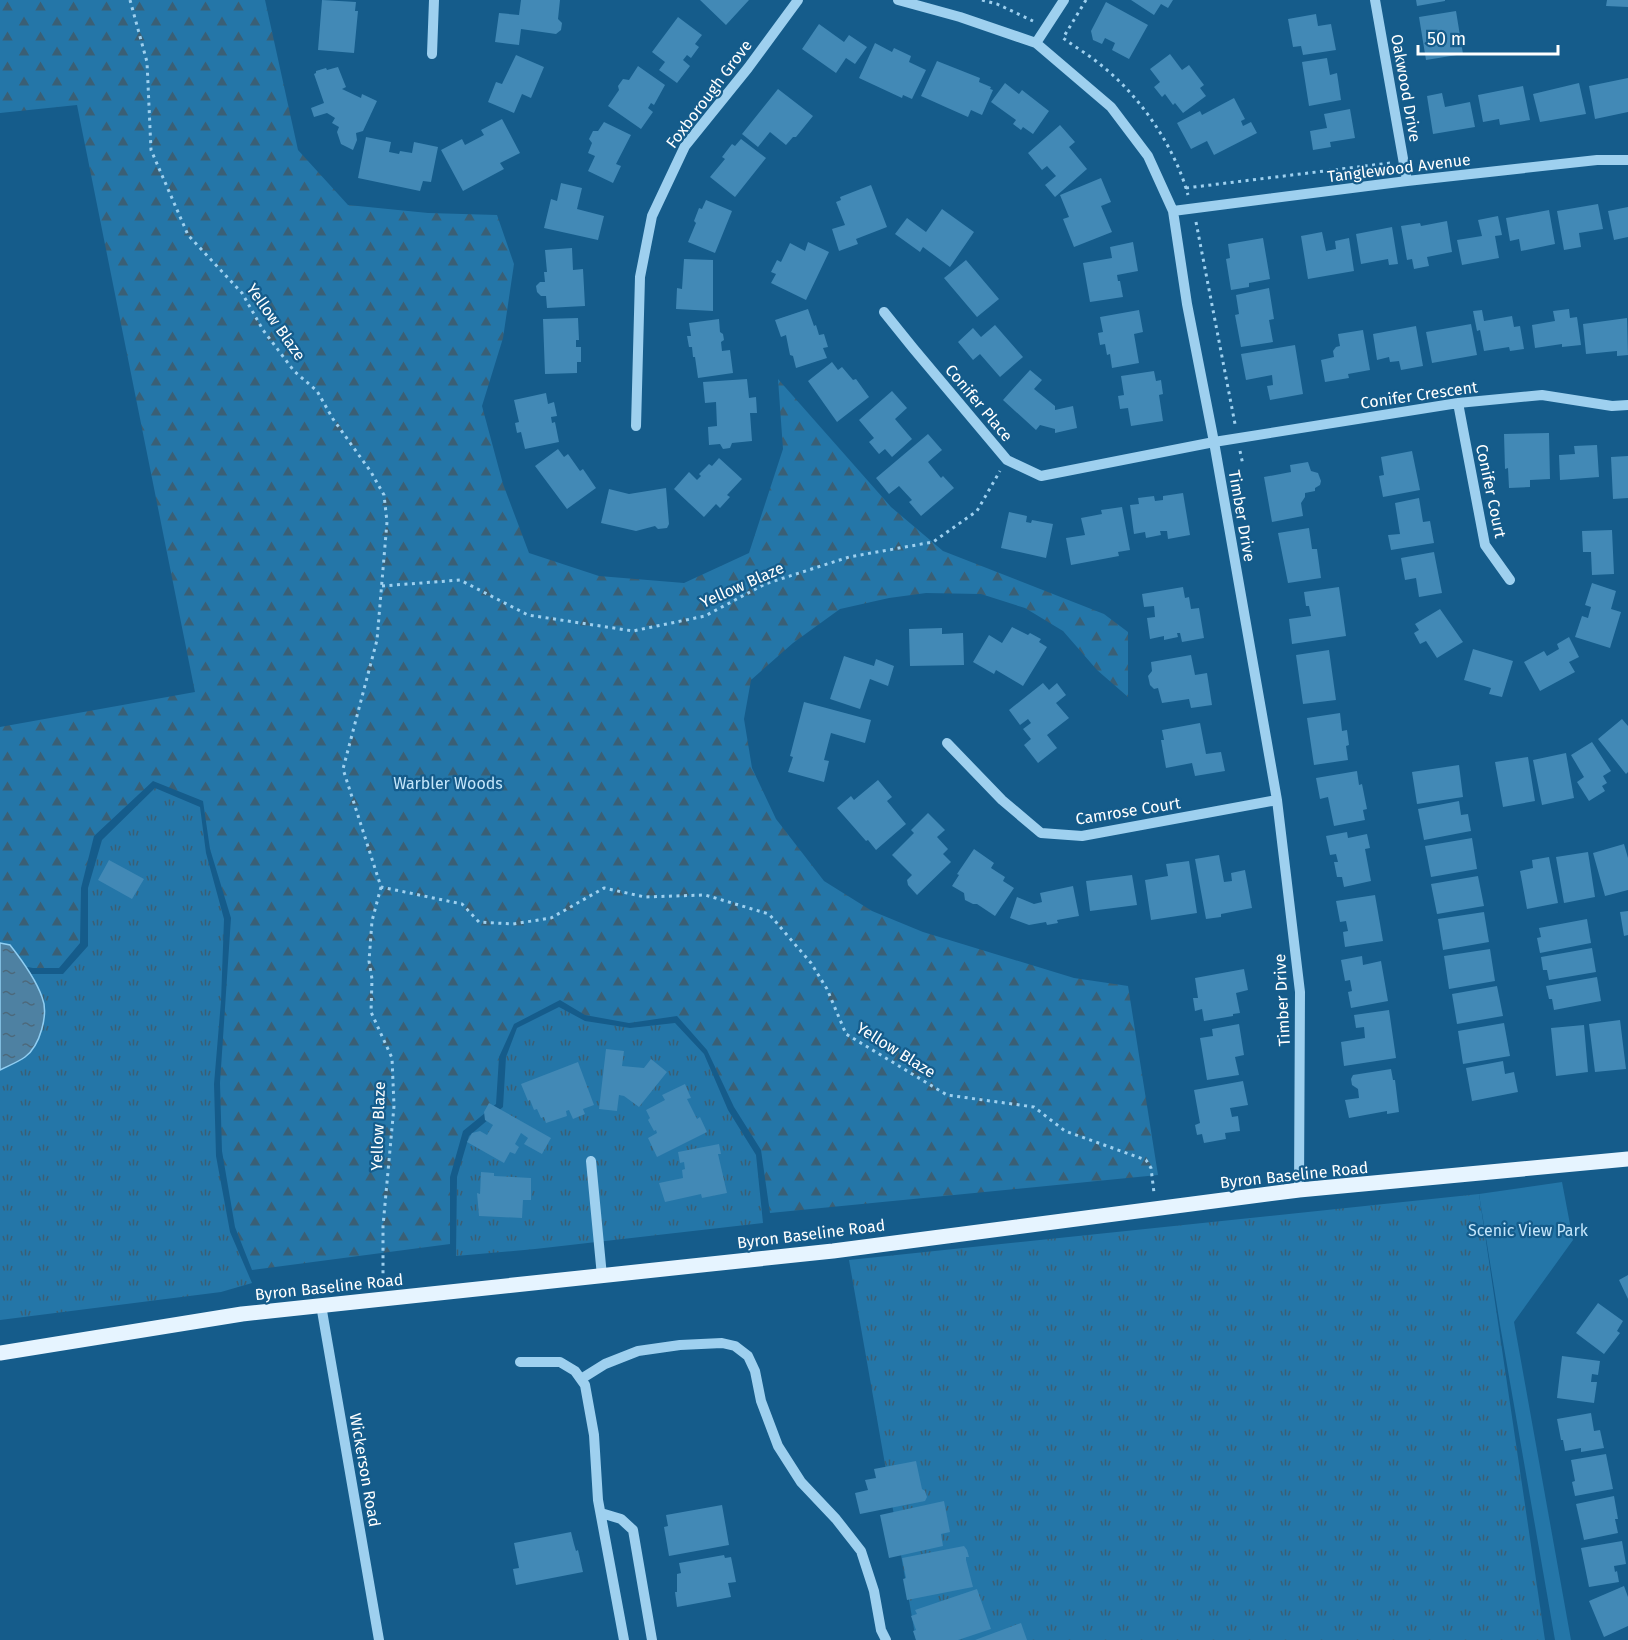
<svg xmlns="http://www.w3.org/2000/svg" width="1628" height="1640" font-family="'Fira Sans',sans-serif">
  <defs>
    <pattern id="grass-tufts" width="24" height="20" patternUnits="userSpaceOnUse" patternTransform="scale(1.5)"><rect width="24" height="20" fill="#2476a8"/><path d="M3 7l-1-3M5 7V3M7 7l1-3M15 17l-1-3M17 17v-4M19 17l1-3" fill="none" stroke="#3a5f75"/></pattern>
    <pattern id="forest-firs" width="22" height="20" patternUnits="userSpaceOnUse" patternTransform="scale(1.5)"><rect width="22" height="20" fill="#2476a8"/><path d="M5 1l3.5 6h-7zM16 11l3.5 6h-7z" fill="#3a5f75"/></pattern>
    <pattern id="water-ripples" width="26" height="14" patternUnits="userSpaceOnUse" patternTransform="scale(1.5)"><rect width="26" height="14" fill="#4e81a2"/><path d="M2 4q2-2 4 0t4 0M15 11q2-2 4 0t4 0" fill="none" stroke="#4d697b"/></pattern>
  </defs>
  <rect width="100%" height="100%" fill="#155c8b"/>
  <path fill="url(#grass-tufts)" d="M155,788l45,19 6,46 18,66 -3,82 -7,83 2,72 14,76 22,51 -31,9 -221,28v-353l30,7h33l25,-28v-58l14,-48z
    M559,1007l26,14 45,7 45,-5 29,31 24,56 28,45 7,68 -228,26 -79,7 1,-79 12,-41 34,-29 3,-50 11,-29z
    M1479,1194l66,446h-629l-67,-380z"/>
  <path fill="url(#forest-firs)" d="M0,0h265l33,150 50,55 80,8 69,2 17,49 -11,74 -21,68 21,78 26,69 70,23 85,7 65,-30 34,-104 -5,-70 113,128 52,44 161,63 24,18v65l-31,-27 -34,-39 -38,-23 -44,-14 -55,-1 -37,5 -49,11 -47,34 -42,37 -7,39 8,49 24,51 48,62 48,30 51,21 151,46 54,8 30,189 -388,38 -9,-63 -27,-43 -27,-57 -30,-34 -48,7 -44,-8 -25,-15 -46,24 -15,33 -3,47 -33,27 -13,46v67l-198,26 -17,-43 -13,-76 -2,-68 11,-165 -21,-69 -7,-48 -50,-20 -59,55 -13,52 -1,55 -21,25h-26l-33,-6v-235l195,-35 -118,-587 -77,8z"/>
  <path fill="#2476a8" d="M1562,1182l11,58 -59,82 57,318h-16l-55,-315 -21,-131z"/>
  <path fill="url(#water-ripples)" stroke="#90cef2" stroke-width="1.5" d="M0,943l10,2c11,14 26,35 32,52 7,17 -2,49 -17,60 -7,5 -17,9 -25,13z"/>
  <path fill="#4289b6" d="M322,0l34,2 -1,9h3l-4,42 -36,-3z
    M521,0h39l-2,19 4,4 -1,7 -5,4 -35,-5 -2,16 -24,-3 4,-29 20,2z
    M700,0h49l-23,25z
    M1131,0h42l-5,8 -7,-4 -7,11z
    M1416,0h29v1l-28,5z
    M1607,0h21v7l-22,-1z
    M1106,2l42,23 -19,34 -17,-9 3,-7 -10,-5 -3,6 -9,-4 -2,-9z
    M1456,11l7,43 -37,6 -7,-43z
    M1316,14l2,12 13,-2 5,26 -33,5 -2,-9 -8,1 -5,-28z
    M678,17l24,18 -7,9 4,3 -8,11 -4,-3 -4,5 7,6 -13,17 -18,-13 6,-8 -13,-10z
    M819,24l25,18 5,-7 18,12 -12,17 -9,-6 -10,15 -34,-24z
    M875,43l17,9 2,-4 17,8 -2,6 17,8 -14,29 -9,-4 -1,3 -43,-20z
    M1170,54l12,16 7,-5 15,20 -4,3 6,8 -23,17 -8,-10 -2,2 -8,-11 -3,3 -8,-10 6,-5 -10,-13z
    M516,55l28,12 -13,31 -9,-4 -8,19 -26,-11 8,-20 6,2z
    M1327,58l3,17 7,-2 4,27 -32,6 -7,-44z
    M937,61l43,17 -1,4 12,5 -1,2 3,1 -11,25 -11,-5 -3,7 -47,-21z
    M638,66l27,19 -11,20 -3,-2 -3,5 5,4 -12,17 -33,-23 11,-16 -1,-4 5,-7 6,1z
    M338,67l8,20 -4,2 19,9 1,-4 15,7 -14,30 -7,2 1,7 -4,10 -12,-6 -4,-12 2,-5 -7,-4 3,-5 -8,-5 -13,4 -3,-9 13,-5 -10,-29 2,-1v-2l10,-3 1,2z
    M1628,78v34l-33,7 -6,-33z
    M1005,83l14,11 3,-4 27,21 -16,23 -10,-7 -2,3 -8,-6 3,-4 -25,-18z
    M1579,83l7,31 -46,8 -7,-28z
    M1523,86l7,34 -30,5 -1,-6 -16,3 -5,-27z
    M778,89l35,27 -17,21h-3l-7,8 -16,-13 -12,15 -16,-13z
    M1442,93l3,14 25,-5 5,25 -42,7 -6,-38z
    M1234,98l11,21 -4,2 2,5 8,-4 6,11 -43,22 -7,-14 -16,8 -14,-26 23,-12 2,4z
    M1350,109l5,29 -25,4 1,5 -18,3 -3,-19 17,-3 -3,-14z
    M502,119l18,34 -20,10 4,6 -41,22 -22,-41 21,-11 3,6 19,-10 -3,-5z
    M604,122l27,13 -15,29 5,2 -8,17 -25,-12 7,-15 -7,-3 4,-10 -3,-4 4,-8h5z
    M1060,125l15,17 -6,5 18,22 -32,28 -10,-12 11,-9 -9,-10 -5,4 -14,-17z
    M366,137l25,5 -2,10 10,2 1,-3 12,2 2,-11 24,5 -7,35 -8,-1 -3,10 -62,-13z
    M741,139l25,19 -31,39 -25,-20 15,-18 -3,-2 10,-13 3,2z
    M1101,178l10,24 -10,4 11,26 -38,15 -11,-28 6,-2 -9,-22z
    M561,183l21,5 -5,21 27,7 -6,24 -54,-12 7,-29 6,2z
    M871,185l16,42 -31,12 2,5 -19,7 -7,-22 13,-4 -9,-23 5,-2 -1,-3z
    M706,200l26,11 -17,42 -27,-11 8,-19 -2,-2 5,-13 3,1z
    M1598,204l5,25 -24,4 2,14 -17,3 -7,-39z
    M1628,207v30l-14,3 -6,-29z
    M942,209l32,23 -24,35 -27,-20 -3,5 -25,-18 12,-16 19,14z
    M1549,210l6,34 -34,7 -2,-12 -9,2 -4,-23z
    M1498,216l4,19 -7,1 4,22 -37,7 -5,-25 25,-4 -4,-16z
    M1447,221l5,31 -25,5 2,9 -15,3 -2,-10 -5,1 -6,-34 19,-3 1,3z
    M1392,227l6,37 -9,1 -1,-6 -27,5 -5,-30z
    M1322,232l4,19 10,-2 -1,-8 14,-3 5,33 -46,8 -7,-43z
    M1263,238l7,41 -21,4v4l-18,3 -5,-31 4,-1 -2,-14z
    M808,242l21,10 -23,48 -35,-17 5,-9 -5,-2 6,-12 4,2 9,-19 15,8z
    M1133,242l5,29 -21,4 1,6h2l3,16 -33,5 -7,-39 29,-5 -2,-11z
    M572,248l1,22 10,-1 2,37 -38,2 -1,-12h-5l-4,-4 -1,-6 4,-4h5l-1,-10h3l-2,-22z
    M684,259l29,1v51l-37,-2 1,-21 5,1z
    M966,260l33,39 -22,18 -33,-39z
    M1269,288l5,31 -5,1 4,22 -32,5 -6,-32 4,-1 -3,-19z
    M808,309l6,17 2,-1 3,10 5,-1 4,13 -5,1 4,10 -31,10 -3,-12 -3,-1 -4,-20 -5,2 -6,-17z
    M1569,309l1,9 7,-1 4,28 -19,2v-3l-27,4 -3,-23 23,-4 -2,-10z
    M1139,310l4,22 -9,2 5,29 -27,5 -2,-14 -3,1 -2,-11 -5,1 -2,-12 5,-1 -3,-15z
    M1482,310l2,11 28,-5 2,11 6,-1 4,23 -14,2 -1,-4 -25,4 -4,-21 -3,1 -4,-20z
    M578,318l1,22h-3v7h5v15h-4v11l-32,1 -2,-55z
    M1627,318l1,37 -11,1v-5l-31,3 -3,-30z
    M719,319l1,13 3,2 1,6 -3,2 1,9 8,-1 3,23 -35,5 -3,-21h-2l-1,-10h-3l-2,-11h4l-2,-13z
    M1471,324l6,31 -45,8 -6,-31z
    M995,325l28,32 -23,20 -20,-23 -7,6 -15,-18 15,-14 8,9z
    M1416,326l7,40 -22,4 -2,-9 -9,1 -1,-5 -12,3 -4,-26z
    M1363,330l7,40 -22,4 1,4 -24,4 -4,-22 13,-3 -1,-6 3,-4 4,-1 -2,-12z
    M1295,345l8,49 -33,6 -3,-14 6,-1 -1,-10 -26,5 -5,-26z
    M832,362l6,8 4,-3 11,13 3,-1 13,18 -32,25 -29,-41z
    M1030,370l12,10 -8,9 21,17v4l18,-4 4,22 -22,5v-4l-15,-4 -4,5 -33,-30z
    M1154,371l2,10 5,-1 2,14 -4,1 4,26 -32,5 -3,-18 -8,1 -2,-13 6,-1 -3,-19z
    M747,379l2,19 7,-1 1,16h-7l2,28 -20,2 -2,5 -7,1 -3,-5 -11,1 -1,-18 9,-1 -1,-24 -11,1 -2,-21z
    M892,391l15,17 -12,11 17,20 -20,18 -7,-8 -6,5 -10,-12 5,-4 -15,-18z
    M546,393l2,11 6,-2 3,14 -6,1 1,6 3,-1 4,20 -34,7 -4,-17 -4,1 -2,-10 4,-1 -5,-22z
    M1549,433l1,46 -20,1v7l-21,1 -1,-20 -3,1 -1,-35z
    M928,434l14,16 -14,12 13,16 2,-2 11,12 -33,28 -12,-14 3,-2 -13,-14 -10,8 -13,-16z
    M1597,445l2,32 -39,3 -1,-25 16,-1 -1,-8z
    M558,449l6,8 4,-3 12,17 3,-2 13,19 -29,21 -32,-43z
    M1412,451l8,39 -37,7 -4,-21 5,-1 -3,-18z
    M1628,456v42l-15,1 -2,-42z
    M719,458l23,21 -15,16 3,2 -10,11 -4,-4 -12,13 -30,-28 15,-17 8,8 4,-4 -2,-2 10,-10 3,2z
    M1308,462l3,9 7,2 3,8 -1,4 -5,3v3l-10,2v4l-4,6 2,13 -31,6 -8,-45 27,-5 -1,-7z
    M666,488l3,36 -2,4 -9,1 -3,-3 -19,5 -35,-8 8,-34 20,5z
    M1183,493l7,42 -22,4 -1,-8h-7l1,4 -15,3 -1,-6 -11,2 -4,-29 9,-1 -1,-6 16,-2 1,5 8,-1v-4z
    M1419,498l4,24 7,-1 4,22 -43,7 -3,-15 12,-1 -5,-31z
    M1122,507l8,43 -12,2 1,4 -48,9 -5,-27 19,-3 -4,-17 21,-4 -1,-4z
    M1009,512l18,4 -1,6 5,1 1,-3 21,4 -7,34 -45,-10z
    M1309,528l3,21h5l4,29 -33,5 -10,-50z
    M1612,530l2,44 -22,1 -1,-23h-8l-1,-21z
    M1434,552l8,41 -23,4 -3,-19 -11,2 -4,-22z
    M1592,583l24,8 -5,18 10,3 -11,36 -35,-11 7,-21 6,2 3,-11 -6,-2z
    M1183,587l2,11 4,-1 2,12 8,-1 5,30 -22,4 -2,-9h-3l1,4 -14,3v-4l-14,3 -3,-21 8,-1 -1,-11 -10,1 -2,-13z
    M1339,587l7,49 -54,8 -3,-25 22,-3 -2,-10h-3l-2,-14z
    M1440,609l23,33 -26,16 -11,-17 -6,3 -6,-11 5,-3 -4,-6z
    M1012,627l16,8 2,-2 11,6 -2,3 8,5 -24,39 -27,-16 -2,4 -21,-12 16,-27 13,8z
    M942,628v6l21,-1 1,32 -54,1 -1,-37z
    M1569,637l10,20 -10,5 6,10 -35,19 -16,-29 20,-11 3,5 12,-7 -2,-5z
    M1473,649l40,12 -11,36 -13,-3 2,-6 -27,-8z
    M1329,650l7,50 -33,4 -7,-49z
    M1191,655l4,20 12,-2 5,32 -21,3 -2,-9 -27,4 -4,-15 -4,1 -4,-4 -2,-9 4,-5 -1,-9z
    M844,656l30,10 2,-7 18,7 -6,20 -18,-7 -10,30 -30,-10z
    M1043,683l6,7 8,-7 9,12 -10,8 13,15 -22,17 10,13 -19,15 -14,-18 7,-6 -8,-10 8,-6 -3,-4 -8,6 -11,-15z
    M804,702l67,18 -6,23 -34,-10 -7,27 5,1 -5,21 -36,-10 5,-15 -3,-1z
    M1340,713l2,18 5,-1 2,15 -3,1 2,14 -34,5 -7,-47z
    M1622,719l6,7v46l-2,2 -28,-35z
    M1200,723l6,31 15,-2 4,19 -30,5 -3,-13 -26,5 -5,-28h3l-2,-10z
    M1592,742l19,29 -8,5 4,7 -5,3 3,5 -16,10 -12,-19 7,-5 -13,-22z
    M1566,753l8,45 -32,7 -9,-45z
    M1528,757l7,44 -32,6 -8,-45z
    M1459,765l4,32 -46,7 -5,-32z
    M1357,771l2,14 3,-1 5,25 -4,1 2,10 -31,6 -6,-29 -8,2 -4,-21z
    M878,780l14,17 -5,4 19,23 -30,26 -8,-10 -2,1 -29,-33 14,-12 3,4z
    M1459,801l2,14 7,-1 3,17 -47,9 -6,-31z
    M928,813l17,17 -8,7 11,12 -5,5 8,8 -34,33 -9,-10 -1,-5 5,-5 -20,-20 22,-22 -3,-3z
    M1347,832l1,6 19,-4 3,14 -5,1 6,32 -27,6 -2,-10h-5l-3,-15h4l-2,-8 -6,1 -4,-19z
    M1472,838l5,31 -46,8 -6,-31z
    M1624,844l4,14v32l-23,6 -12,-43z
    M974,849l20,14 -3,5 14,9 -2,4 11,7 -19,28 -18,-12h-4l-8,-4 -1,-7 -12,-7 7,-11 -2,-1z
    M1588,852l7,45 -31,6 -8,-46z
    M1219,855l5,27 8,-1 -1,-8 14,-3 7,38 -31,6v3l-15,2 -11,-60z
    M1549,857l9,46 -31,6 -7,-38 13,-3 -1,-8z
    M109,860l35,19 -12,20 -34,-19z
    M1189,861l8,52 -46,7 -6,-40 23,-4 -2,-12z
    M1132,875l5,30 -47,6 -4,-30z
    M1478,876l6,30 -47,8 -6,-30z
    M1073,886l6,30 -22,4 1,3 -11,2 -1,-3 -17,3 -19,-7 7,-21 17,7 8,-2 -2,-9z
    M1375,895l8,46 -38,6 -2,-15 5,-1 -2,-10 -6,1 -4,-21z
    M1628,911v24l-4,1 -4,-24z
    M1484,912l5,30 -46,8 -5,-31z
    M1587,919l4,24 -51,10 -3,-15 4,-1 -2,-9z
    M1592,948l4,24 -47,8 -2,-10h-4l-2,-13z
    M1490,949l5,32 -46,8 -5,-33z
    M1362,956l1,9 18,-4 7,40 -37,7 -3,-16 4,-1 -2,-11 -5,1 -4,-21z
    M1244,969l4,21 -12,3 4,20 -7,1v2l-29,5 -2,-12 -7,2 -2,-13h5l-3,-20z
    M1597,977l4,24 -47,9 -2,-11h-3l-3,-13z
    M1497,986l6,30 -46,8 -5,-30z
    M1389,1010l7,48 -52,8 -3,-24 24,-4 -1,-11 -8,1 -2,-13z
    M1620,1020l6,49 -31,3 -6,-48z
    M1504,1023l6,33 -47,8 -5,-33z
    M1239,1024l5,31 -9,2 4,18 -32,5 -7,-42 13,-2 -1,-7z
    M1584,1025l4,47 -32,4 -5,-48z
    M606,1049l18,2 -2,15 22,2 7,-9 16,13 -28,35 -15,-11 -5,-1 -2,16 -18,-2z
    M1503,1061l2,13 9,-2 4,20 -46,9 -6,-33z
    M578,1062l16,43 -11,4 2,5 -12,5 -4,-9 -3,1 1,5 -21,7 -2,-6 -3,1 -4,-9 -3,1 -4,-10 -2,1 -7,-17z
    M1391,1069l2,11h2l4,32 -12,2v-3l-38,7 -4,-18 14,-2 -1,-9 -6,-4 -1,-6 2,-4z
    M1243,1081l5,24 -18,3 2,9 6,-1 2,15 -15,2 1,6 -22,4 -2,-9 -5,1 -2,-10 5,-2 -6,-33z
    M685,1084l6,14 -4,1 10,20 3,-2 7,15 -50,25 -9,-19 9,-5 -1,-3 -2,1 -6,-11 2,-2 -4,-8 19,-10 -3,-5z
    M489,1103l62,35 -9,16 -18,-10 4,-6 -7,-5 -6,11 4,3 -4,7 -5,-2 -6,11 -37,-21 5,-9 8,-2 7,4 6,-10 -8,-5 -1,-8z
    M719,1144l2,10h-3l9,39 -25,5 -1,-4 -36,8 -6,-19 24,-5 -1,-8 3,-1 -1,-7 -4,1 -2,-11z
    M481,1172l13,1v3l37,2v22h-8l-1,18 -43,-2 -2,-23 3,1z
    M1628,1275v24l-9,-19z
    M1598,1303l25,18 -6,10 3,2 -16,21 -28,-21z
    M1562,1356l38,5 -2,14 -6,-1 -1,8h6l-3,21 -37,-5z
    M1591,1413l3,18 6,-1 4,18 -23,4v-4l-16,3 -2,-11h-2l-4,-21z
    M1606,1454l7,35 -38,7 -3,-14 3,-1 -4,-21z
    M916,1461l6,28 3,2 2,6 -2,4 -65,13 -5,-21 13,-3 -3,-10 11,-2 -2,-9z
    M1614,1496l4,23h-3l3,14 -34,7 -8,-36z
    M944,1501l6,31 -9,2 2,12 -54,12 -9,-43z
    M722,1505l7,40 -60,11 -5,-29 4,-1 -2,-11z
    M571,1532l3,12 2,7 2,-1 5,22 -67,13 -3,-16 6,-1 -5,-25z
    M1622,1541l4,23 -12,2 1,6 2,-1 2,11 -30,5 -8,-39z
    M964,1546l3,4 2,7h-3v3l7,27 -66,13 -4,-21 3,-1 -4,-20z
    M724,1555l1,3 6,-1 5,25 -8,1 3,14 -54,10 -2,-15h2v-18l4,-1 -2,-10z
    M1624,1586l4,11v29l-24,11 -15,-36z
    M977,1589l14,40 -33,11h-42l-3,-9 3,-1 -5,-14 6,-2 -2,-4z
    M1021,1623l6,17h-52z"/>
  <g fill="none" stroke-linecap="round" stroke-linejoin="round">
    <path stroke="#9ed0ef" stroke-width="3" stroke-dasharray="3 4.5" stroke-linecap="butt" d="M130,0l17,62 4,88 37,85 54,58 21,37 31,41 23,20 16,28 38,53 13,23 3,27 -10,118 -34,129 38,118 81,17 17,18 34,2 38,-6 53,-30 41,9 60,-2 64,19 42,49 16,26 19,45 101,61 87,12 31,24 81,29 5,8 3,25
      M982,0l15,4 36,17
      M1086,0l-23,38c12,9 26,17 38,27 39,31 74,82 87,130
      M1186,188l204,-25
      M1196,222l39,202
      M1240,451l3,14
      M382,586l78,-6 68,35 105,16 72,-15 60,-32 84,-27 84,-15 44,-31 23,-40
      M381,887l-9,34 -3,40 3,18 -1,33 21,46 2,48 -11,120v57"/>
    <path stroke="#9ed0ef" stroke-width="10" d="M898,0l62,17 76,26 75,64 37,49 25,55 14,93 27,138 63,358 23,192 -1,198
      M1375,0l32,181
      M1036,43l28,-43
      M432,54l2,-54
      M1173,211l234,-30 190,-21h31
      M884,312l29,36 94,112 34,16 173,-34 244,-39 84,-8 70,11 16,-1
      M1458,403l27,142 25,35
      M636,426l4,-149 12,-61 33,-70 63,-78 50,-68
      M947,743l55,57 39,33 41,3 195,-36
      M591,1161l11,115
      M321,1305l58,335
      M520,1362h40l15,9 10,14 9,50 4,65 26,140
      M581,1379l24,-15 33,-13 42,-6 42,-2 13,3 13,10 7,15 6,30 17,45 23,36 35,37 25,32 13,40 7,39 5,10
      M601,1513l20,6 12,11 19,110"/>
    <path stroke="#e6f4ff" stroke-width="15" d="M0,1353l242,-39 591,-63 466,-61 329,-31"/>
  </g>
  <g text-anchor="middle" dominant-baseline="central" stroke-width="4.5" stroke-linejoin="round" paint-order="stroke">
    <g font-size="16" fill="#fff" stroke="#155c8b">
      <text transform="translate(1406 88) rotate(80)">Oakwood Drive</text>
      <text transform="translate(709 94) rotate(-53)">Foxborough Grove</text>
      <text transform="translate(1399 168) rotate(-7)">Tanglewood Avenue</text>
      <text transform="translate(276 322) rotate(55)">Yellow Blaze</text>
      <text transform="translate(1419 395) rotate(-8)">Conifer Crescent</text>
      <text transform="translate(979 403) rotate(50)">Conifer Place</text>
      <text transform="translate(1491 491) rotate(78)">Conifer Court</text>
      <text transform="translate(1242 516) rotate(80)">Timber Drive</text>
      <text transform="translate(742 585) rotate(-24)">Yellow Blaze</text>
      <text transform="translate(1128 811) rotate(-9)">Camrose Court</text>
      <text transform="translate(1282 1000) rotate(-93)">Timber Drive</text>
      <text transform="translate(896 1050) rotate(32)">Yellow Blaze</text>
      <text transform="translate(378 1126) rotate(-88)">Yellow Blaze</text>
      <text transform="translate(1294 1175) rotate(-6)">Byron Baseline Road</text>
      <text transform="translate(811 1234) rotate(-7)">Byron Baseline Road</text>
      <text transform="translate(329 1287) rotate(-6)">Byron Baseline Road</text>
      <text transform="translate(365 1470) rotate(80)">Wickerson Road</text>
    </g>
    <g font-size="16" fill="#c4e6fb" stroke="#155c8b">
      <text x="448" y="783">Warbler Woods</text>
      <text x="1528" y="1230">Scenic View Park</text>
    </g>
  </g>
  <path d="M1418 45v9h140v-9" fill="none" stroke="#ffffff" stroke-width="3"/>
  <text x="1427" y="45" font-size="18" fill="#ffffff" stroke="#155c8b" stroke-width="4.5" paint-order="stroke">50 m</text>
</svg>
